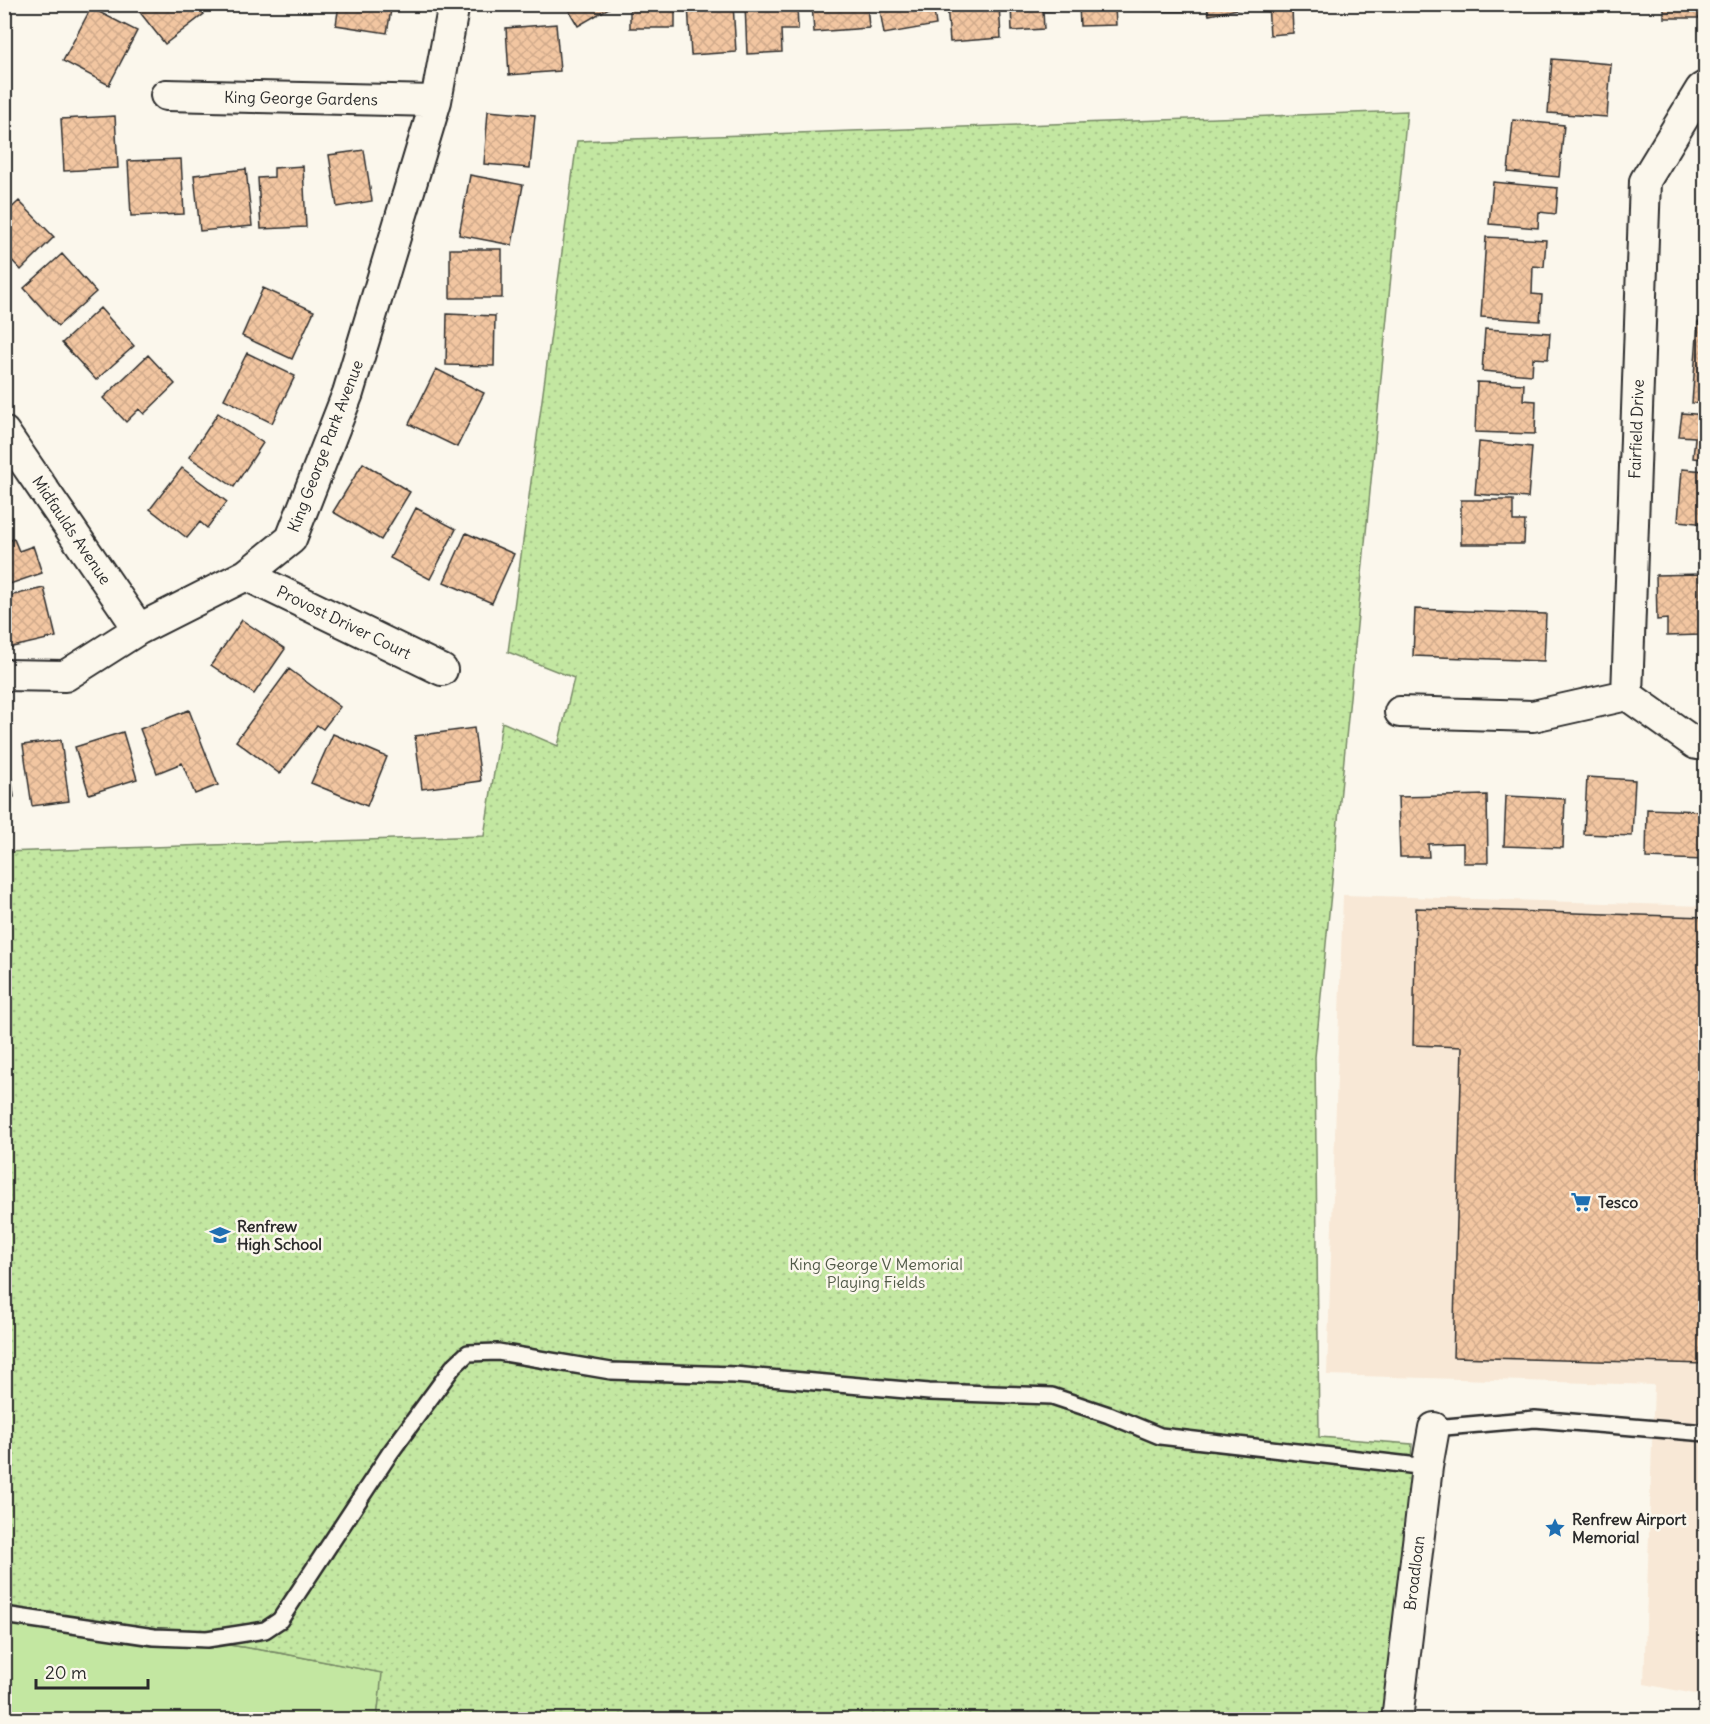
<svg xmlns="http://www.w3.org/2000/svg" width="1710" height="1724" font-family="Delius,sans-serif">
  <defs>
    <pattern id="park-dots" width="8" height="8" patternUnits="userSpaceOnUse" patternTransform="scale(1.5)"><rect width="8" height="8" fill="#c3e7a1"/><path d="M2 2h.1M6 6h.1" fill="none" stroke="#a8c68b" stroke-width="1.8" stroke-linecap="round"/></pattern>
    <pattern id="building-cross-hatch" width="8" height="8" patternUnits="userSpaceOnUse" patternTransform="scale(1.5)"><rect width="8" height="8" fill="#f2c6a1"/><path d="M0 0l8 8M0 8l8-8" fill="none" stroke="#d0aa8b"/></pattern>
  </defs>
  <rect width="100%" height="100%" fill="#fbf7ec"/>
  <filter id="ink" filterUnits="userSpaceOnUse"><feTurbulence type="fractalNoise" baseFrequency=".0167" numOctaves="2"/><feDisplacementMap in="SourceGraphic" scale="12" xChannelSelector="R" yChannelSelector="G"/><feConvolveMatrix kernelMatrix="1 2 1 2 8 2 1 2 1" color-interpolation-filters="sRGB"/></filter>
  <g filter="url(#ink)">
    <path fill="#f8e8d6" d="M1343,895l362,11v790l-61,-12 10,-299 -327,-10z"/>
    <path fill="#c3e7a1" stroke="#778966" stroke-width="1.5" d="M4,1610l276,43 103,20 -6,46h-372z"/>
    <path fill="url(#park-dots)" stroke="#778966" stroke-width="1.5" d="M1407,111l-92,946 4,380 93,7 -3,46 -26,229h-1006l5,-46 -102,-20 -275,-43 -1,-758 480,-16 18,-114 56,24 16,-68 -66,-26 69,-511z"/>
    <path fill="url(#building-cross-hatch)" stroke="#2b2b2b" stroke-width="1.5" d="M137,4h59l8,10 -39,30 -30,-38z
      M339,4h53l-5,29 -51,-8z
      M565,4h42l2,4 -31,18z
      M630,4h45v24h-45z
      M688,4h45l3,48 -45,3z
      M745,4h52l1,26h-17l1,22 -35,2z
      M812,4h55l2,24 -55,4z
      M879,4h54l3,21 -52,9z
      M947,4h52l2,34 -51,4z
      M1011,4h54v6l-22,1 1,18 -32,2z
      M1079,4h52l1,3h-17l1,18 -36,1z
      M1144,4h46v7h-46z
      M1206,4h47v2l-44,9z
      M1268,4h52v2l-28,2 1,25 -23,2z
      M1471,4h78v6l-78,-4z
      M1664,4h42v14h-42z
      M91,8l46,23 -28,54 -46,-24z
      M556,24l4,47 -51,4 -3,-47z
      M1552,59l59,5 -4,53 -59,-4z
      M488,111l47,4 -5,53 -46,-4z
      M115,116l3,52 -54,3 -3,-52z
      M1513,120l51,5 -5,52 -51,-5z
      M364,150l8,51 -35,6 -8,-52z
      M181,159l3,55 -53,2 -3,-55z
      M303,166l3,61 -45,2 -3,-51 16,-1v-9z
      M246,169l6,57 -52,5 -6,-56z
      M470,175l53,10 -11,60 -53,-10z
      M1493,182l65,6 -2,26 -17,-2 -1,16 -49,-4z
      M19,201l35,36 -33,33 -17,-18v-37z
      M1486,237l60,3 -2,27 -11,-1 -1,28 10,1 -2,26 -59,-4z
      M450,249h52v49h-52z
      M62,254l34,38 -38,34 -34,-38z
      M263,288l51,23 -22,48 -50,-23z
      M100,308l34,38 -38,34 -34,-37z
      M447,314l48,2 -1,50 -48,-1z
      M1698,322l8,1v81l-14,-1z
      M1485,329l65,4 -2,26 -15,-1 -1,17 -50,-4z
      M247,353l48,23 -23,47 -48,-24z
      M148,355l27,29 -31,30 -5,-5 -13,13 -23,-24z
      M436,369l48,24 -27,54 -48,-23z
      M1477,382l47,2 -1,16 13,1 -1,33 -60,-2z
      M218,413l45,30 -29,44 -45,-30z
      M1682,413l24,2v44l-13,-1 2,-21 -16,-1z
      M1479,442l53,5 -4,51 -53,-4z
      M363,463l47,29 -29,48 -48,-28z
      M182,468l45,34 -20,26 -7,-6 -13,16 -37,-29z
      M1682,469l24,2v53l-28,-3z
      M1461,500h52v21h12l-1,23h-63z
      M416,508l40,21 -26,50 -40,-21z
      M466,533l48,21 -22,49 -48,-21z
      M14,539l5,12 14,-5 9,27 -38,13v-44z
      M1700,574l1,61 -34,1v-17l-10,1 -1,-45z
      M44,588l12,49 -52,12v-52z
      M1415,609l131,5 -2,47 -131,-5z
      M242,620l43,29 -31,45 -43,-29z
      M289,669l51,38 -17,22 -6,-4 -37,49 -44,-33z
      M189,710l29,75 -23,9 -13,-31 -25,10 -17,-44z
      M474,728l7,53 -59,8 -7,-53z
      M123,732l14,47 -48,15 -14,-47z
      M333,734l54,23 -20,49 -56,-23z
      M61,740l8,61 -37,5 -9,-61z
      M7,745l7,52 -10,2v-53z
      M1587,777l48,3 -3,56 -48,-2z
      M1487,795l1,68h-25v-20l-35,1 1,13h-29l-2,-60z
      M1506,796l59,3 -2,49 -59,-2z
      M1703,801h3v59l-60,-2 1,-49 55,2z
      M1416,908l290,9v447l-253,-7 9,-310 -49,-2z"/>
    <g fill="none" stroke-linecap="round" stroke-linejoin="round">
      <g stroke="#2b2b2b" stroke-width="20">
        <path id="service" d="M1434,1428l101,-9 171,14
          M4,1615l150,22 53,2 58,-9 15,-10 110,-167 63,-86 15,-14 30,-1 113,19 123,4 195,17 123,4 57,19 51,21 267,31"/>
      </g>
      <g stroke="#2b2b2b" stroke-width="34">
        <path id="minor" d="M1706,86l-5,3 -56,92 -18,514 69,49h10
          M166,95l270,6
          M4,432l135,197
          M246,575l196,95
          M4,675l61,1 74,-47 107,-54 45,-36 57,-146 88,-292 18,-97
          M1400,712l133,4 94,-21
          M1397,1720l30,-253 7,-39"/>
      </g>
      <use href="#service" stroke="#fbf7ec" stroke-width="15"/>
      <use href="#minor" stroke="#fbf7ec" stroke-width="30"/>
    </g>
  </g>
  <defs>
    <g id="supermarket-bare" transform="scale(1.62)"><path d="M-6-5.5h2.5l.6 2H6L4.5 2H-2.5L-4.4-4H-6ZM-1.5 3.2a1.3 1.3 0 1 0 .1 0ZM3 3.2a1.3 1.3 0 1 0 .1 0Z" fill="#1f6fb2" stroke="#fbf7ec" stroke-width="2.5" paint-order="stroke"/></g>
    <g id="school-bare" transform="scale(1.62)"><path d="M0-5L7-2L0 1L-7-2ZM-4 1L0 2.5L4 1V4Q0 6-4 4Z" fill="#1f6fb2" stroke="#fbf7ec" stroke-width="2.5" paint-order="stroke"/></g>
    <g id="sight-bare" transform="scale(1.62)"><path d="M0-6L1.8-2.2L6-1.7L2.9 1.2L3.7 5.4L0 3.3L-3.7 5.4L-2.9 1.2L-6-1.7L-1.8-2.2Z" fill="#1f6fb2" stroke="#fbf7ec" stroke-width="2.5" paint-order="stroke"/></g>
  </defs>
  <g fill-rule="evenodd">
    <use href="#supermarket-bare" x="1581" y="1202"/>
    <use href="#school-bare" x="220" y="1235"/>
    <use href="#sight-bare" x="1555" y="1528"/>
  </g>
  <g text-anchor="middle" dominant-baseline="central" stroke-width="5" stroke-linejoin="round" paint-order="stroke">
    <g font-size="16" fill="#2b2b2b" stroke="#fbf7ec">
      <text transform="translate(301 98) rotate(1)">King George Gardens</text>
      <text transform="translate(1636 429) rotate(-88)">Fairfield Drive</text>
      <text transform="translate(325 446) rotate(-69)">King George Park Avenue</text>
      <text transform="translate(72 530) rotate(56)">Midfaulds Avenue</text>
      <text transform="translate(344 622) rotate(26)">Provost Driver Court</text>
      <text transform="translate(1414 1573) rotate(-83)">Broadloan</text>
    </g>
    <g font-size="16" font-weight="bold" fill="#2b2b2b" stroke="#fbf7ec" text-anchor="start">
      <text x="1598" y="1202">Tesco</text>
      <text x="237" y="1226">Renfrew<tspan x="237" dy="18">High School</tspan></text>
      <text x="1572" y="1519">Renfrew Airport<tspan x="1572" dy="18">Memorial</tspan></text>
    </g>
    <g font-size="16" fill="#515a48" stroke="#fbf7ec">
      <text x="876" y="1264">King George V Memorial<tspan x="876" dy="18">Playing Fields</tspan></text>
    </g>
  </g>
  <rect width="1710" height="1724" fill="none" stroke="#fbf7ec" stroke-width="24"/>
  <rect x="12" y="12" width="1686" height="1700" fill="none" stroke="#2b2b2b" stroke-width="2" filter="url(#ink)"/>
  <path d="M36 1679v9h112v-9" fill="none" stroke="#2b2b2b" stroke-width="3"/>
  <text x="45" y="1679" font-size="18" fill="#2b2b2b" stroke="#fbf7ec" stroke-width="4.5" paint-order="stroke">20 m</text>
</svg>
